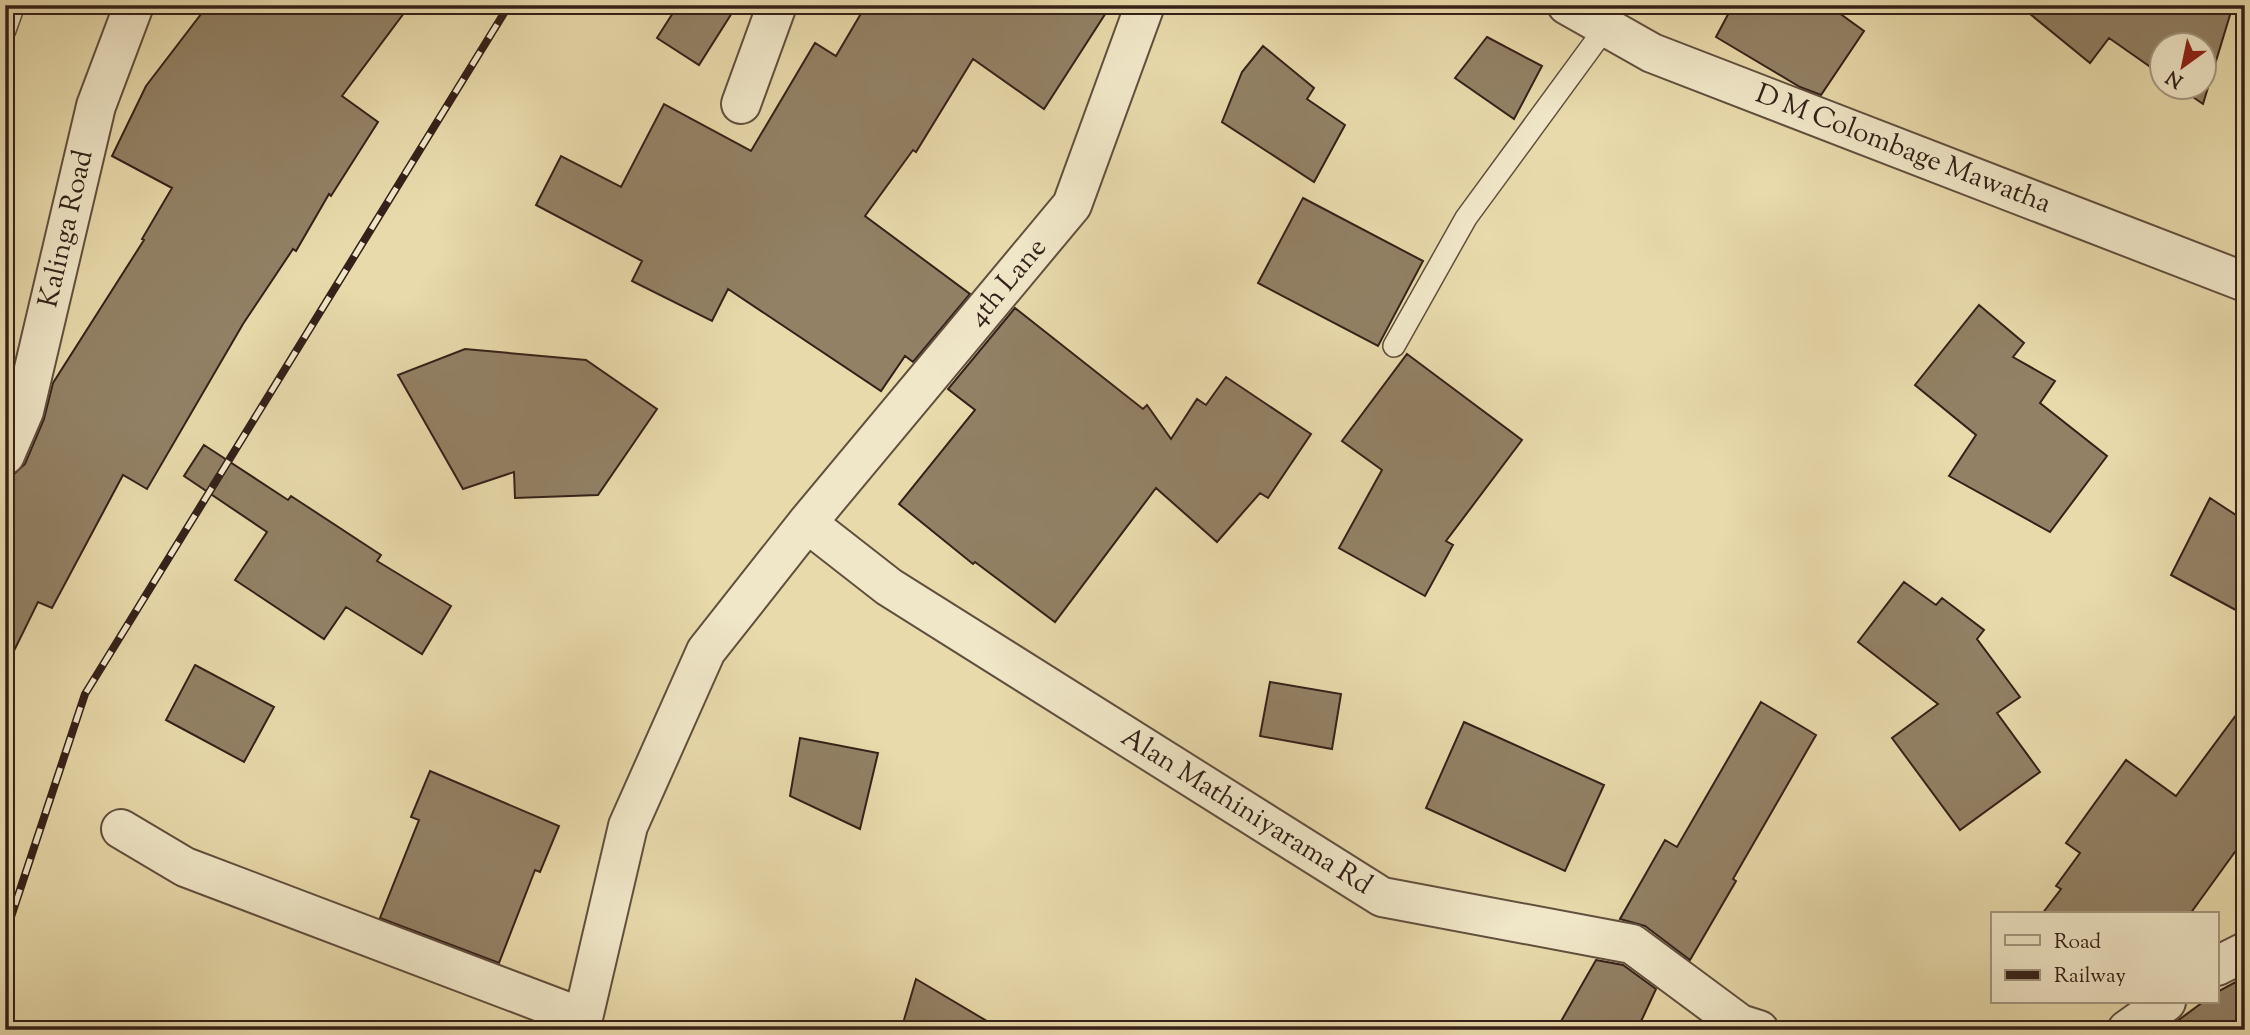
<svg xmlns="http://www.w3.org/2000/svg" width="2250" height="1035" font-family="'Sorts Mill Goudy',serif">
  <rect width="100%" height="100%" fill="#e8daab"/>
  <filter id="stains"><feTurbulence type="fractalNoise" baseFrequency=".00286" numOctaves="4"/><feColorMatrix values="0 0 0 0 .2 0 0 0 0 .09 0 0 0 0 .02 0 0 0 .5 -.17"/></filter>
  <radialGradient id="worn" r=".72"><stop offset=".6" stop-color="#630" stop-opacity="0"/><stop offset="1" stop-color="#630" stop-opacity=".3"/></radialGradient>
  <path fill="#928165" stroke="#342119" stroke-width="2" d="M208,5h202l-68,91 36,26 -47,74 -2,-2 -33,57 -3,-2 -50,75 -96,165 -24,-14 -71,133 -14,-6 -33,67v-179l9,-16 11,-10 19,-45 9,-36 91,-143 -2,-1 30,-51 -60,-32 34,-70z
    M678,5h59l-38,60 -42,-27z
    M866,5h245l-67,104 -71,-50 -57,93 -3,-2 -48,66 105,78 -57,68 -8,-6 -24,35 -153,-102 -16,32 -80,-40 10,-20 -106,-56 25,-49 60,31 43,-83 87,47 64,-108 21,13z
    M1733,5h95l36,26 -43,64 -21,-8 -84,-50z
    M2019,5h214l-30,99 -23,-16h24v-42h-42v29l-53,-37 -19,25z
    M1487,37l55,29 -28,53 -59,-41z
    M1263,46l51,42 -7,11 38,26 -31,57 -92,-60 20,-50z
    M1303,198l120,63 -45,85 -120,-63z
    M1979,305l45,38 -11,14 42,24 -15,22 67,53 -57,76 -101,-56 27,-41 -61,-50z
    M1015,308l128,101 4,-4 24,34 26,-40 9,6 20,-28 85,57 -43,64 -8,-5 -43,49 -61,-54 -101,134 -80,-60 -2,2 -74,-60 76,-94 -27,-21z
    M465,349l121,11 71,49 -59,86 -83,3 -1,-26 -51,17 -65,-114z
    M1407,354l115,86 -76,101 7,4 -28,51 -86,-48 43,-78 -40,-29z
    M204,445l84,55 3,-4 90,59 -4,6 74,45 -29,48 -76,-47 -22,32 -89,-59 32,-48 -83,-56z
    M2210,498l35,23v94l-74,-40z
    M1904,582l32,23 6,-7 42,32 -7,9 43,58 -23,16 43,59 -80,58 -68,-92 46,-34 -80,-62z
    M195,665l79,42 -30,55 -78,-42z
    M1270,682l71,12 -9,55 -72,-13z
    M1761,702l55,33 -83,144 3,2 -46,79 -45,-34 -25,-7 45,-79 12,7z
    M2245,703v135l-55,76h-148l19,-25 -5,-3 24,-33 -14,-10 60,-83 50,36z
    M1464,722l140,63 -39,86 -139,-63z
    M800,738l78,15 -18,76 -70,-33z
    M430,771l129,55 -19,46 -5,-2 -36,93 -119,-45 39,-98 -8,-3z
    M1596,960l27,5 33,24 -19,41h-81z
    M2245,977v53h-80l38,-28h14v-10z
    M916,979l86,51h-101z"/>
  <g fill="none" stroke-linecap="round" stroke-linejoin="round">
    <g stroke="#614f3e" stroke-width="24">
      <path id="service" d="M5,30l9,-25
        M1394,346l72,-128 140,-191"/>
    </g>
    <g stroke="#614f3e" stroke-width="42">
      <path id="minor" d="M741,104l36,-99
        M5,455l19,-44 72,-305 38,-101
        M807,523l82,64 493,310 250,47 108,80 19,6
        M121,829l64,38 398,151
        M2217,966l28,-14
        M583,1030v-12l45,-192 78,-175 101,-128 265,-318 73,-200
        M2127,1030l39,-28"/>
    </g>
    <g stroke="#614f3e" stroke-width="42">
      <path id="tertiary" d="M1567,5l85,48 593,229"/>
    </g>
    <use href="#service" stroke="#f0e7c8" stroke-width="21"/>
    <use href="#minor" stroke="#f0e7c8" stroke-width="38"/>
    <use href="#tertiary" stroke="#f0e7c8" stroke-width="38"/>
    <g stroke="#342119" stroke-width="8">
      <path id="rail" d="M5,935l80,-241 424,-689"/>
    </g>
    <use href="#rail" stroke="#f0e7c8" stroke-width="5" stroke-dasharray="16" stroke-linecap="butt"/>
  </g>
  <g text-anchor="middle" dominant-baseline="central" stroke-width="7" stroke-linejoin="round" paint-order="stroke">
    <g font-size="28" fill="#342119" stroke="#f0e7c8">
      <text transform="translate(1903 150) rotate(21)">D M Colombage Mawatha</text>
      <text transform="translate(67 229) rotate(-77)">Kalinga Road</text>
      <text transform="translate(1008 283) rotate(-50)">4th Lane</text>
      <text transform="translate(1246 812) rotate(32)">Alan Mathiniyarama Rd</text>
    </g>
  </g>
  <rect width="2250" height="1035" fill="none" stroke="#e8daab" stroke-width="28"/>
  <rect x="7" y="7" width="2236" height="1021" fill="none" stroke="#342119" stroke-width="3.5"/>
  <rect x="14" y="14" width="2222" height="1007" fill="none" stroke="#342119" stroke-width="2"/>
  <rect x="1991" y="912" width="228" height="91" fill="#f0e7c8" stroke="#a59882" stroke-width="2"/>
  <rect x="2005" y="935" width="35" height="10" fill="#f0e7c8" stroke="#a59882" stroke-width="2"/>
  <text x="2054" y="948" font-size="21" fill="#342119">Road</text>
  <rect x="2005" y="970" width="35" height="10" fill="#342119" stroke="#a59882" stroke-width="2"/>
  <text x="2054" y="982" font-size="21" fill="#342119">Railway</text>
  <g transform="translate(2183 66) rotate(213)"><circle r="33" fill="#f0e7c8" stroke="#a59882" stroke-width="2"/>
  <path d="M0-5L12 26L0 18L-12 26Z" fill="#8f2418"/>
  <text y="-10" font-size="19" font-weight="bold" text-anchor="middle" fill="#342119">N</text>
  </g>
  <rect width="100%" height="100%" filter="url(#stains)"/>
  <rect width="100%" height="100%" fill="url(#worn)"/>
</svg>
